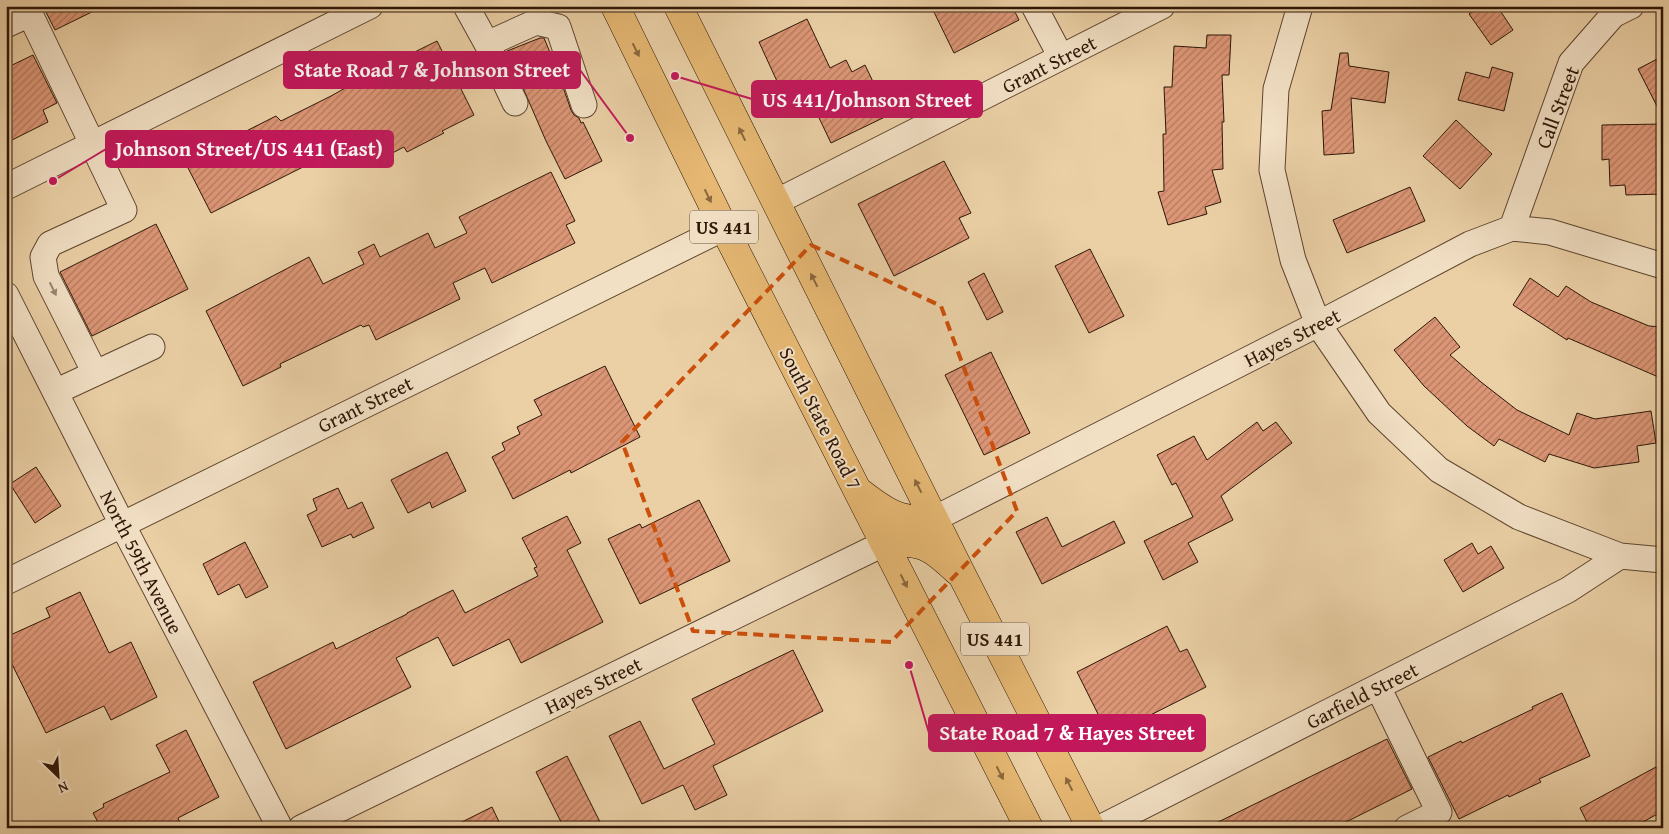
<svg xmlns="http://www.w3.org/2000/svg" width="1669" height="834" font-family="'Gentium Book Plus',serif">
  <defs>
    <pattern id="building-hatch" width="6" height="6" patternUnits="userSpaceOnUse" patternTransform="scale(1.25)"><rect width="6" height="6" fill="#dc9676"/><path d="M-1 1l2-2M0 6l6-6M5 7l2-2" fill="none" stroke="#b3795f"/></pattern>
  </defs>
  <rect width="100%" height="100%" fill="#ebd0a6"/>
  <filter id="stains"><feTurbulence type="fractalNoise" baseFrequency=".004" numOctaves="4"/><feColorMatrix values="0 0 0 0 .2 0 0 0 0 .09 0 0 0 0 .02 0 0 0 .5 -.17"/></filter>
  <radialGradient id="worn" r=".72"><stop offset=".6" stop-color="#630" stop-opacity="0"/><stop offset="1" stop-color="#630" stop-opacity=".3"/></radialGradient>
  <path fill="url(#building-hatch)" stroke="#2e1606" d="M43,6h61l-49,24z
    M931,6h81l7,14 -65,33z
    M1480,6h17l16,24 -22,15 -22,-31z
    M807,19l23,49 16,-8 6,12 13,-7 24,50 -58,28 -30,-63 -20,10 -22,-48z
    M1207,35h24l-2,40h-7l2,47h-2l1,47 -11,1 9,32 -16,5 2,7 -39,11 -10,-33 6,-1 -1,-57h3l-2,-47h8l2,-41 32,2z
    M540,38h4l12,29 15,43 3,5 5,3 2,5 2,-1 19,39 -37,18 -19,-38 -39,-90z
    M437,41l37,74 -32,16 2,2 -37,19 -3,-5 -27,14 -5,-9 -10,5 -10,-20 -51,25 2,5 -92,46 -26,-51 91,-46 5,5 50,-25 43,-24z
    M1340,53h8l1,13 40,6 -4,31 -34,-5 3,55 -30,2 -2,-44 9,-1z
    M33,55l24,48 -14,7 5,12 -42,21v-75z
    M1663,56v62l-25,-49z
    M1492,67l21,6 -9,38 -46,-11 8,-28 23,6z
    M1456,120l36,34 -32,35 -37,-33z
    M1663,124v70l-37,1 -1,-10 -15,1 -1,-27 -7,1v-35z
    M944,161l27,52 -12,5 10,20 -75,38 -36,-72z
    M551,172l24,49 -9,4 9,18 -83,40 -7,-15 -32,15 7,16 -84,41 -7,-15 -6,2 -2,-2 -81,39 1,3 -38,19 -37,-75 103,-54 14,27 41,-20 -6,-12 16,-8 6,13 48,-24 7,15 32,-15 -8,-16z
    M1410,187l15,34 -78,32 -14,-33z
    M156,224l32,65 -96,47 -32,-64z
    M1090,249l34,67 -35,17 -34,-67z
    M984,273l19,39 -16,8 -19,-38z
    M1530,278l28,19 8,-11 25,16 58,24 14,1v52l-95,-41 -1,2 -54,-35z
    M1435,317l25,30 -10,8 31,27 36,28 52,25 8,-22 18,6 56,-8 5,32 -19,3 2,16 -45,6 -45,-14 -4,8 -46,-23 -5,7 -27,-20 -43,-40 -30,-36z
    M991,352l39,81 -46,22 -39,-80z
    M605,366l35,71 -69,36 -1,-3 -57,29 -21,-42 13,-7 -3,-7 18,-9 -3,-7 25,-12 -8,-15z
    M1257,422l6,9 13,-9 16,21 -71,53 12,24 -45,23 10,19 -35,18 -19,-39 49,-24 -17,-34 -4,2 -15,-30 37,-19 13,24z
    M447,452l19,39 -34,17 -2,-6 -22,11 -17,-33z
    M36,467l25,39 -26,17 -25,-39z
    M338,488l10,21 14,-7 12,26 -21,10 -2,-4 -29,13 -15,-32 10,-5 -4,-11z
    M699,500l31,61 -90,43 -32,-65 32,-15 2,4z
    M567,516l14,27 -14,7 36,72 -82,41 -12,-24 -56,27 -15,-29 -42,21 15,29 -125,62 -33,-67 80,-40 3,7 71,-35v-1l46,-23 12,23 73,-37 -4,-8 3,-1 -15,-29z
    M1047,517l15,30 52,-26 11,22 -83,41 -26,-52z
    M245,542l23,45 -22,11 -7,-14 -21,11 -15,-31z
    M1472,543l6,11 13,-8 13,22 -41,24 -19,-32z
    M80,592l29,61 22,-11 26,55 -46,23 -7,-14 -58,27 -40,-81v-15l44,-20 -4,-9z
    M1167,626l13,26 7,-3 19,38 -97,49 -32,-64z
    M793,650l30,61 -110,55 14,29 -32,15 -12,-25 -41,19 -33,-68 31,-15 24,48 51,-25 -23,-45z
    M1562,693l28,63 -51,23 2,3 -32,15 -1,-2 -49,24 -31,-62 33,-16 1,2 71,-34 -1,-2z
    M186,730l33,67 -41,21 4,10h-81l-8,-15 11,-6 -1,-3 67,-32 -14,-27z
    M1387,739l25,50 -78,39h-128z
    M567,756l36,72h-39l-28,-56z
    M1656,767l7,13v31l-31,17h-42l-10,-20z
    M492,807l10,21h-52z"/>
  <g fill="none" stroke-linecap="round" stroke-linejoin="round">
    <g stroke="#5d442e" stroke-width="27">
      <path id="minor" d="M466,6l21,38 49,-22 22,5 26,78
        M1034,6l27,51
        M1300,6l-24,83 -4,81 21,90 25,64 61,89 60,57 80,47 101,39 43,4
        M6,25l24,-11 94,196 -74,34 -7,13 3,19 49,97
        M487,44l28,59
        M6,187l364,-181
        M776,202l386,-196
        M1512,228l59,-165 42,-48 18,-9
        M6,295l116,229 158,304
        M55,392l97,-45
        M934,519l384,-195 152,-80 42,-16 38,4 113,34
        M6,582l718,-354
        M1378,687l61,125 -32,16
        M301,828l584,-285
        M1100,828l468,-238 52,-34"/>
    </g>
    <g stroke="#2e1606" stroke-width="29">
      <path id="major" d="M615,6l109,222 305,600
        M678,6l285,571 128,251
        M861,493c26,20 39,29 73,26
        M885,543c36,-3 46,3 72,28"/>
    </g>
    <use href="#minor" stroke="#f2e0c5" stroke-width="25"/>
    <use href="#major" stroke="#e6b873" stroke-width="28"/>
  </g>
  <defs><path id="oneway-solid" d="M-6-.8H1V-3.2L6.5 0L1 3.2V.8H-6Z" transform="scale(1.25)"/></defs>
  <g fill="#8a673c">
    <use href="#oneway-solid" transform="translate(636 50) rotate(64)"/>
    <use href="#oneway-solid" transform="translate(742 134) rotate(-116)"/>
    <use href="#oneway-solid" transform="translate(708 196) rotate(64)"/>
    <use href="#oneway-solid" transform="translate(814 280) rotate(-117)"/>
    <use href="#oneway-solid" transform="translate(918 486) rotate(-117)"/>
    <use href="#oneway-solid" transform="translate(904 581) rotate(63)"/>
    <use href="#oneway-solid" transform="translate(1000 773) rotate(63)"/>
    <use href="#oneway-solid" transform="translate(1069 784) rotate(-117)"/>
  </g>
  <use fill="#9a856f" href="#oneway-solid" transform="translate(53 289) rotate(64)"/>
  <path fill="none" stroke="#cc4f0b" stroke-width="4" stroke-dasharray="10 6" stroke-linejoin="round" d="M811,245l130,61 76,205 -126,131 -198,-11 -71,-189z"/>
  <g text-anchor="middle" dominant-baseline="central" stroke-width="4" stroke-linejoin="round" paint-order="stroke">
    <g fill="#f2e0c5" stroke="#69533f" stroke-width="1">
      <rect x="690" y="210.5" width="68" height="33" rx="4"/>
      <rect x="961" y="622.5" width="68" height="33" rx="4"/>
    </g>
    <g font-size="19" font-weight="bold" fill="#2e1606">
      <text x="724" y="227">US 441</text>
      <text x="995" y="639">US 441</text>
    </g>
    <g font-size="20" fill="#2e1606" stroke="#f2e0c5">
      <text transform="translate(1049 64) rotate(-27)">Grant Street</text>
      <text transform="translate(1557 107) rotate(-69)">Call Street</text>
      <text transform="translate(1292 337) rotate(-27)">Hayes Street</text>
      <text transform="translate(365 404) rotate(-26)">Grant Street</text>
      <text transform="translate(821 418) rotate(63)">South State Road 7</text>
      <text transform="translate(142 562) rotate(63)">North 59th Avenue</text>
      <text transform="translate(593 685) rotate(-26)">Hayes Street</text>
      <text transform="translate(1362 695) rotate(-27)">Garfield Street</text>
    </g>
  </g>
  <path fill="none" stroke="#c2185b" stroke-width="2" d="M630 138L580 70M675 76L752 99M53 181L106 149M909 665L929 733"/>
  <g fill="#c2185b" stroke="#f2e0c5" stroke-width="2">
    <circle cx="630" cy="138" r="5"/>
    <circle cx="675" cy="76" r="5"/>
    <circle cx="53" cy="181" r="5"/>
    <circle cx="909" cy="665" r="5"/>
  </g>
  <g fill="#c2185b" stroke="#c2185b" stroke-width="2">
    <rect x="284" y="52" width="296" height="36" rx="5"/>
    <rect x="752" y="81" width="230" height="36" rx="5"/>
    <rect x="106" y="131" width="287" height="36" rx="5"/>
    <rect x="929" y="715" width="276" height="36" rx="5"/>
  </g>
  <g font-size="21" text-anchor="middle" font-weight="bold" fill="#fff">
    <text x="432" y="77">State Road 7 &amp; Johnson Street</text>
    <text x="867" y="107">US 441/Johnson Street</text>
    <text x="249" y="156">Johnson Street/US 441 (East)</text>
    <text x="1067" y="740">State Road 7 &amp; Hayes Street</text>
  </g>
  <rect width="1669" height="834" fill="none" stroke="#ebd0a6" stroke-width="25"/>
  <rect x="8" y="8" width="1654" height="819" fill="none" stroke="#2e1606" stroke-width="2.5"/>
  <rect x="12" y="12" width="1644" height="809" fill="none" stroke="#2e1606"/>
  <g transform="translate(58 776) rotate(155)" stroke="#f2e0c5" stroke-width="4" paint-order="stroke">
  <path d="M0-4L9 19L0 12L-9 19Z" fill="#2e1606"/>
  <text y="-8" font-size="14" font-weight="bold" text-anchor="middle" fill="#2e1606">N</text>
  </g>
  <rect width="100%" height="100%" filter="url(#stains)"/>
  <rect width="100%" height="100%" fill="url(#worn)"/>
</svg>
